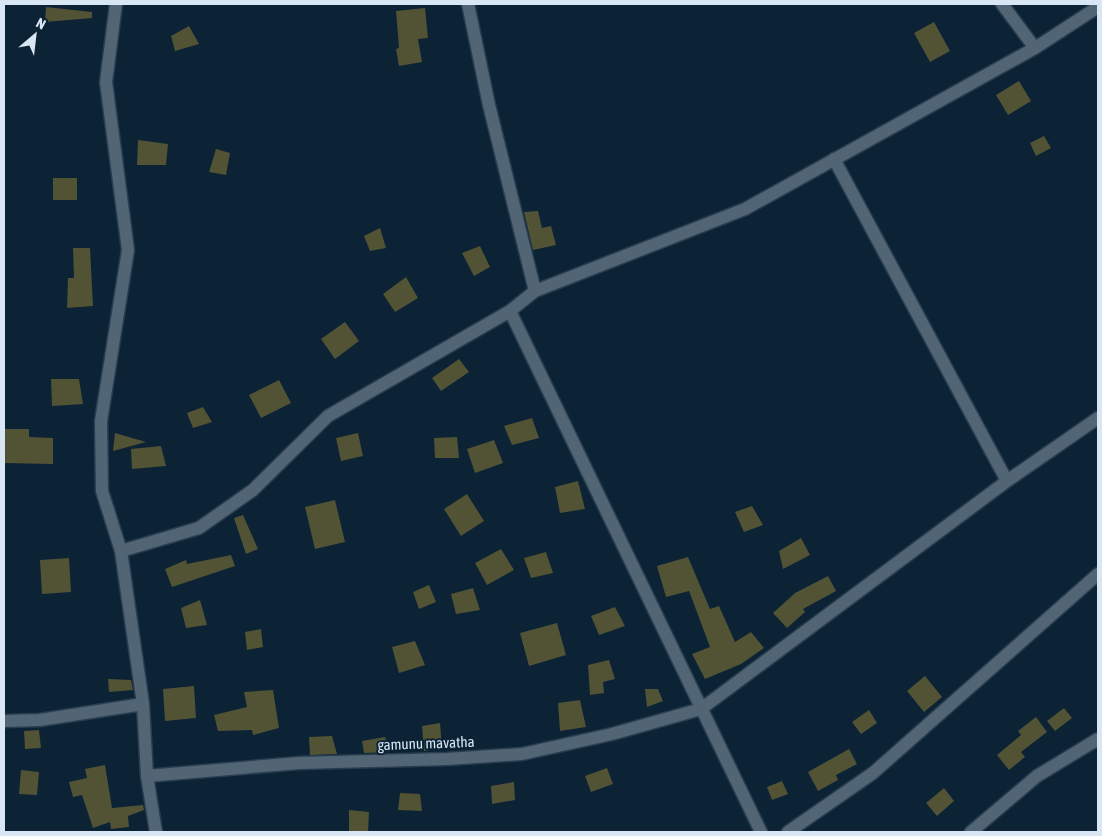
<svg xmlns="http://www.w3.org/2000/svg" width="1102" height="836" font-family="'Asap Condensed',sans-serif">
  <rect width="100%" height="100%" fill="#0b2335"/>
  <path fill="#525235" d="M46,7l46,5v6l-47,4z
    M425,8l3,30 -10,1 4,23 -23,4 -3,-17 3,-1 -3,-37z
    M934,22l16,29 -20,11 -16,-29z
    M189,26l10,18 -24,7 -4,-15z
    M1019,81l12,20 -23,14 -12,-20z
    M1044,136l7,12 -15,8 -6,-13z
    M138,140l30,4 -2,21h-29z
    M216,149l14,4 -4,22 -17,-3z
    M53,178h24v22h-24z
    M538,211l4,17 9,-2 5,19 -23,5 -9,-38z
    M380,228l6,20 -16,3 -6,-15z
    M480,246l10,21 -16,9 -12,-23z
    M73,248h17l3,58 -26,2 1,-30h6z
    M406,277l12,21 -23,14 -12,-18z
    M345,322l14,19 -24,18 -14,-20z
    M459,359l10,13 -28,19 -9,-13z
    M51,379h28l4,25 -31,2z
    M279,380l12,23 -30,15 -12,-23z
    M203,407l9,15 -19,6 -6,-15z
    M532,418l7,20 -27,7 -8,-19z
    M4,429h25v8l24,1v26l-49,-1z
    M115,433l31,9 -33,9z
    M358,433l5,23 -22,5 -5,-23z
    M457,437l2,21h-24l-1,-20z
    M494,440l9,23 -28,10 -8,-24z
    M161,446l5,20 -34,3 -1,-20z
    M578,481l7,28 -25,4 -5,-26z
    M467,494l17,27 -23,15 -17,-27z
    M335,500l10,42 -30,7 -10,-42z
    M752,506l11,19 -19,7 -9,-20z
    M243,515l15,34 -12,5 -12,-36z
    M801,538l9,17 -27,14 -4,-18z
    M501,549l13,21 -27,15 -12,-22z
    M546,552l7,21 -22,5 -7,-20z
    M231,555l4,11 -63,21 -7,-18 21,-9 1,4z
    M688,557l22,52 9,-3 16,36 16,-10 13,16 -23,16 -36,15 -13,-25 18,-7 -21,-56 -23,6 -9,-31z
    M69,558l2,34 -29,2 -2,-34z
    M828,576l8,15 -33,18 2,3 -18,16 -14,-15 22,-20z
    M429,585l7,17 -17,7 -6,-17z
    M473,588l7,22 -24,4 -5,-20z
    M200,600l7,25 -21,3 -5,-20z
    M615,607l10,19 -26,9 -8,-19z
    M557,623l9,32 -37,11 -9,-33z
    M261,629l2,18 -16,3 -2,-18z
    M415,641l10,24 -26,8 -7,-26z
    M609,660l6,19 -12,3 1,11 -14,2 -2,-30z
    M925,676l17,21 -18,15 -17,-21z
    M108,679l23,1 2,10 -24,2z
    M194,686l2,32 -31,3 -2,-32z
    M645,689h13l5,12 -16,6z
    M273,690l6,38 -26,7 -1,-5 -34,1 -4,-16 33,-8 -3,-15z
    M580,700l6,27 -26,4 -2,-28z
    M1064,708l8,10 -17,13 -8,-10z
    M869,710l8,13 -16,11 -9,-12z
    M1036,717l11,15 -26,20 4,5 -16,13 -12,-15 24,-20 -3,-4z
    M440,723l2,25 -18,3 -2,-25z
    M39,730l2,18 -16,1 -1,-18z
    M332,736l5,18 -27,1 -1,-18z
    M385,737l4,15 -25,1 -2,-12z
    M849,749l8,15 -21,11 2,5 -20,11 -10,-19z
    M105,765l7,43 31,-3 1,5 -16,6 1,11 -18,2 -1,-7 -17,6 -11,-33 -9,2 -4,-15 18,-4 -2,-9z
    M607,768l6,16 -22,8 -6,-16z
    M21,770l18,2 -2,23 -18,-1z
    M782,781l6,13 -16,6 -5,-13z
    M514,782l1,18 -23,4 -1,-18z
    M944,788l10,13 -17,15 -11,-13z
    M400,793l20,1 2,17 -24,-1z
    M349,810l20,2 -1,20h-19z"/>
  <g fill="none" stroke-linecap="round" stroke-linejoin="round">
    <g stroke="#283e50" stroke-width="15">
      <path id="minor" d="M116,4l-10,78 22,168 -27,171 1,70 19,60 22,153 4,72 9,56
        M468,4l21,101 46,186
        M1002,4l33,44
        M834,159l173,322
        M510,311l251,521
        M121,551l78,-23 54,-38 75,-74 182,-105 25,-20 210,-82 290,-161 63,-41
        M4,721l36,-1 103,-16
        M147,776l152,-13 148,-4 75,-5 90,-20 89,-25 306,-228 91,-63
        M788,832l85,-59 225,-199
        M971,832l66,-56 61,-37"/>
    </g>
    <use href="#minor" stroke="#526575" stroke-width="12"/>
  </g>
  <g text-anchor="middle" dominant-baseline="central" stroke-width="4" stroke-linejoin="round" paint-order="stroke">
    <g font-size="15" fill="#d9e7f4" stroke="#0b2335">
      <text transform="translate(426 743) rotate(-2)">gamunu mavatha</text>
    </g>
  </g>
  <rect width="1102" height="836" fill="none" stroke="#d9e7f4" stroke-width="10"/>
  <g transform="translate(35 35) rotate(28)" stroke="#0b2335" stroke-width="4" paint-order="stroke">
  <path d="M0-4L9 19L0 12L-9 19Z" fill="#d9e7f4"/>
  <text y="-8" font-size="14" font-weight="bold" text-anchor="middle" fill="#d9e7f4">N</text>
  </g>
</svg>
